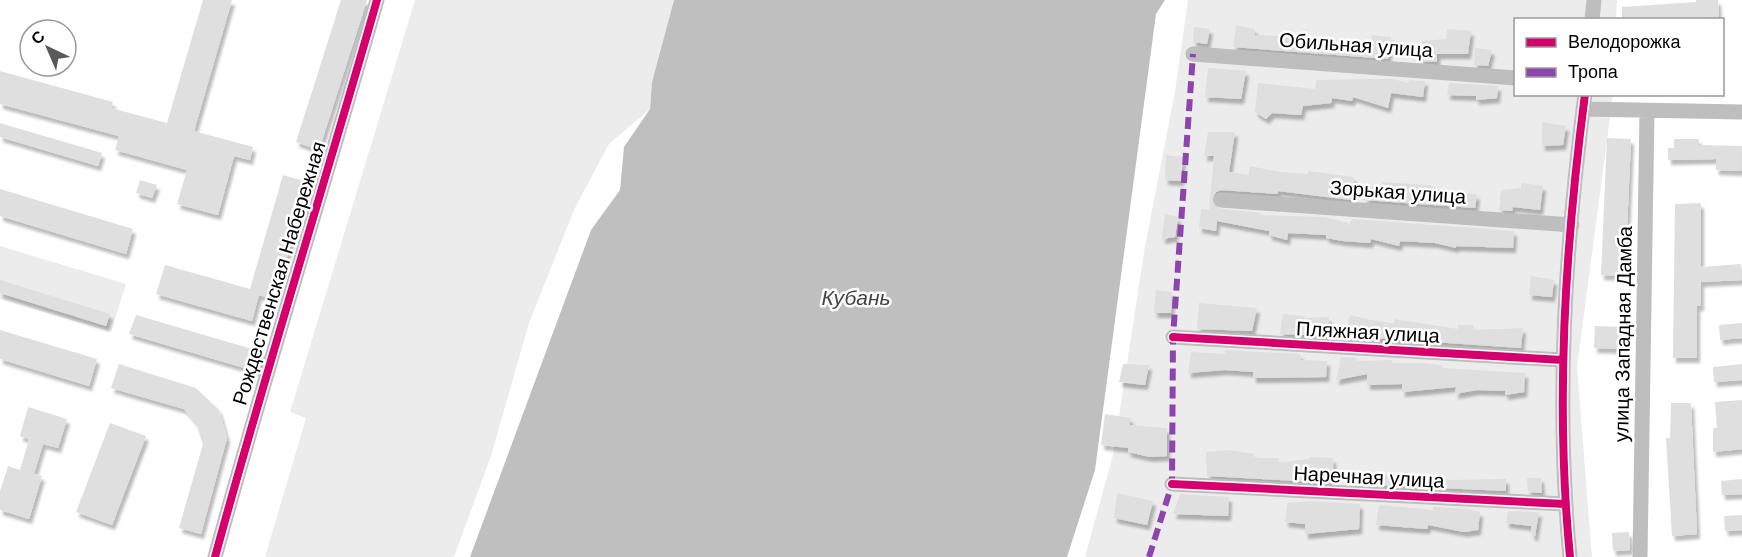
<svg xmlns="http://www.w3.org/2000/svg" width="1742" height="557" font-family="Arial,sans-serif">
  <defs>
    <filter id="shadow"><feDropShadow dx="3" dy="5" stdDeviation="1.5" flood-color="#0004"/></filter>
  </defs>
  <rect width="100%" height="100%" fill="#fff"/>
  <path fill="#ececec" d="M415,0h259l-22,82 -2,27 -41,35 -35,66 -45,113 -38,133 -37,101h-189l41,-139 -16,-6z
    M1188,0h429l-1,19 -100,1v74l97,1 -36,272 15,190h-507l28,-102 31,-203 31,-161z
    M0,246l126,38 -15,48 -111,-33z"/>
  <path fill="#bfbfbf" d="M674,0h491l-9,14 -61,456 -28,87h-597l121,-327 29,-40 4,-43 26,-38 2,-27z"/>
  <path fill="#dfdfdf" filter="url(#shadow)" d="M203,0h29l-38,131 59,16 -3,13 -16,-4 -16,59 -41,-11 10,-34 -72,-20 4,-14 -119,-32v-33l113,31 -2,6 56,15z
    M341,0h26l-48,150 -23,-8z
    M1696,0h22l1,17 -97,3v-13l74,-5z
    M1236,25l19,4v6l55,2 18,4 -1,2 44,4 1,-12 19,2 -3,22 -155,-12z
    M1194,27l16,2 -3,15 -14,-2z
    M1447,29l24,2 -3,23h-31v8l-17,-1 2,-20 24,-2z
    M1475,48l17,2 -4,16 -14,-1z
    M1208,68l38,3 -5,28 -36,-2z
    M1372,79h21l15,4 1,-3 16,1 -2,16 -32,-4 -3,15 -35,-11 -1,4 -20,-3 -1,5 -28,3 -2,9 -29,-2 -6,6 -11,-7 3,-29 57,6 1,-9z
    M1449,83l49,3 -1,12 -21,2v-4l-29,-1z
    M1542,122l24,4 -3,19 -21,1z
    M0,123l102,30 -4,13 -98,-29z
    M1208,132h27l-6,40 20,3 1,-9 30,6 28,2v-3l46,6 -3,23 -73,-9 -1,3 -56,-4 -5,2 -5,7 5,9 45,5 -1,2 63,2 25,6v4l4,-8 162,12 -1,17 -57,-2v2l-21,-5 -35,-2 -1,5 -28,-7 -1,4 -27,-2 -17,-3v-3l-38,-2 -1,7 -18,-5v-4l-52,-10 -1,10 -17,-3 2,-19 8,1 5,-54h-10z
    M1607,138l24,1 -6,137 -24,-1z
    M1674,139h25v6l43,1 -1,25 -25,-1v-11l-48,1v-12h6z
    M1166,155l17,2 -2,24 -16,-1z
    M283,175l25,7 -33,118 -16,-5 -7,26 -96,-27 9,-29 85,24z
    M140,180l17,5 -5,13 -16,-5z
    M1382,182l47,3 35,14v-7l13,3 -2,13 -112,-8 8,-14 10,1z
    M1521,183l22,3 -3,24 -27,-3 -1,4 -13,-1 2,-20 20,-2z
    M0,189l133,40 -7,25 -126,-38z
    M1701,203v64l40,-3 1,16 -41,2v24h-4v52h-24l2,-154z
    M1165,214l13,3 -3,20 -13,2z
    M1531,276l23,4 -2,17 -23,-2z
    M0,280l110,34 -4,12 -106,-33z
    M1156,290l16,2 -1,21h-17z
    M1199,303l58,5 -5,23 -55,-2z
    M1283,314l22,2 -1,2 25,-1 -1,19 -48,-2z
    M136,315l126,37 -4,20 -129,-38z
    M1350,315l21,5 23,3v-4l64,10v-4h16l-1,5 50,-2 -2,20 -176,-12z
    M1742,323v15l-22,2 -1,-15z
    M1595,326l29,1 -1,22 -29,-1z
    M0,330l97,29 -8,27 -89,-27z
    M1225,350l75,4 1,6 26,1 -1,16 -73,1v-6l-28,-2 -37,3 3,-21 34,2z
    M1341,357l16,1v3l35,-1v3h30l20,2v3l83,5 -1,19 -19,3v-4l-28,-1 -22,4 1,-7 -54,5v-8l-35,1v-11l-31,6z
    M119,364l77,24 23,22 8,28 -26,96 -22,-6 24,-84 -7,-21 -12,-14 -73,-21z
    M1123,364l26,1 -4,20 -26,-3z
    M1742,364v16l-28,2 -1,-15z
    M1742,400v49l-29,3v-24h4l-2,-26z
    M1671,403h20l6,131 -25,2 -6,-98h4z
    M28,407l39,12 -9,29 -15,-4 -9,30 8,2 -13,43 -29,-9v-19l8,-25 12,4 9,-31 -9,-3z
    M1105,414l26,4 -2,7 38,3v28l-17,1 -22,-5v-4l-27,-3z
    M110,423l36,13 -34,89 -36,-13z
    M1227,450l27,4 -1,4h26l-1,5 31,-4v-2l24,1 1,25 -127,-7 -1,-24z
    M1404,472l46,8 56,-1v12l-131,-6v-11l29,1z
    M1527,478h14l1,15 -14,-1z
    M1742,479v15l-20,1 -1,-14z
    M1117,493l36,8 -6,24 -33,-7z
    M1180,494l49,3 -1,19 -55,-2z
    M1311,501l49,3 -1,25 -54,5v-10l-20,-2 2,-19z
    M1379,505l54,5v-3l33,2 14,3 -2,18 -14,2 -36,-7 -1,4 -51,-4z
    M1508,511l31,1 -4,24h-3l-1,-10 -25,-3z
    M1742,515v15l-17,1 -1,-15z
    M1629,532l1,18 -17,1 -1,-18z"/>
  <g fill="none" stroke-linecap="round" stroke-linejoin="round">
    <path stroke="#bebebe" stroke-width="15" d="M1592,20l2,-20
      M1193,54l323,24
      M1583,109l159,3
      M1221,200l351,25
      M1173,337l389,23
      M1172,484l393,20
      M215,557c51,-187 109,-371 162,-557
      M1570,557c-15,-154 -5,-309 15,-463
      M1640,557l7,-446"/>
    <path stroke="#8e44ad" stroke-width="6" stroke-dasharray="12 6" stroke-linecap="butt" d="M1149,557l23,-73 1,-147 20,-283"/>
    <g stroke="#fff" stroke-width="11">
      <path id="cycleway" d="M1173,337l389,23
        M1172,484l393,20
        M215,557c51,-187 109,-371 162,-557
        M1570,557c-15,-154 -5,-309 15,-463"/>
    </g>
    <use href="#cycleway" stroke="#d6006c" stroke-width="8"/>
  </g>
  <g text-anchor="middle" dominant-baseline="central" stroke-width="5" stroke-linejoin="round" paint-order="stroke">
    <g font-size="20" fill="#000" stroke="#fff">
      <text transform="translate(1356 45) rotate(4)">Обильная улица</text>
      <text transform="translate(1398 192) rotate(4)">Зорькая улица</text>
      <text transform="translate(279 273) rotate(-73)">Рождественская Набережная</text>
      <text transform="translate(1368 332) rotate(3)">Пляжная улица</text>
      <text transform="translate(1623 334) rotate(-89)">улица Западная Дамба</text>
      <text transform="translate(1369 477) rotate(3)">Наречная улица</text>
    </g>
    <g font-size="21" font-style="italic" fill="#444" stroke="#fff">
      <text x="856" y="297">Кубань</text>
    </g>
  </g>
  <rect x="1514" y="18" width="210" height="78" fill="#ffffff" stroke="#999999" stroke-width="1.5"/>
  <rect x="1526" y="38" width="30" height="9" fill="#d6006c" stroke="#999999" stroke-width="1.5"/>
  <text x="1568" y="48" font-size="18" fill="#000000">Велодорожка</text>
  <rect x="1526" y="68" width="30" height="9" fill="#8e44ad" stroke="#999999" stroke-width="1.5"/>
  <text x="1568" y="78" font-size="18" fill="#000000">Тропа</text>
  <g transform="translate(48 48) rotate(316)"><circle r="28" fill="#ffffff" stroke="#999999" stroke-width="1.5"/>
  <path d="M0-4.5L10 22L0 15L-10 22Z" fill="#595959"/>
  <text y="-9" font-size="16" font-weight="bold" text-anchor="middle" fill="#000000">С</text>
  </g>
</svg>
